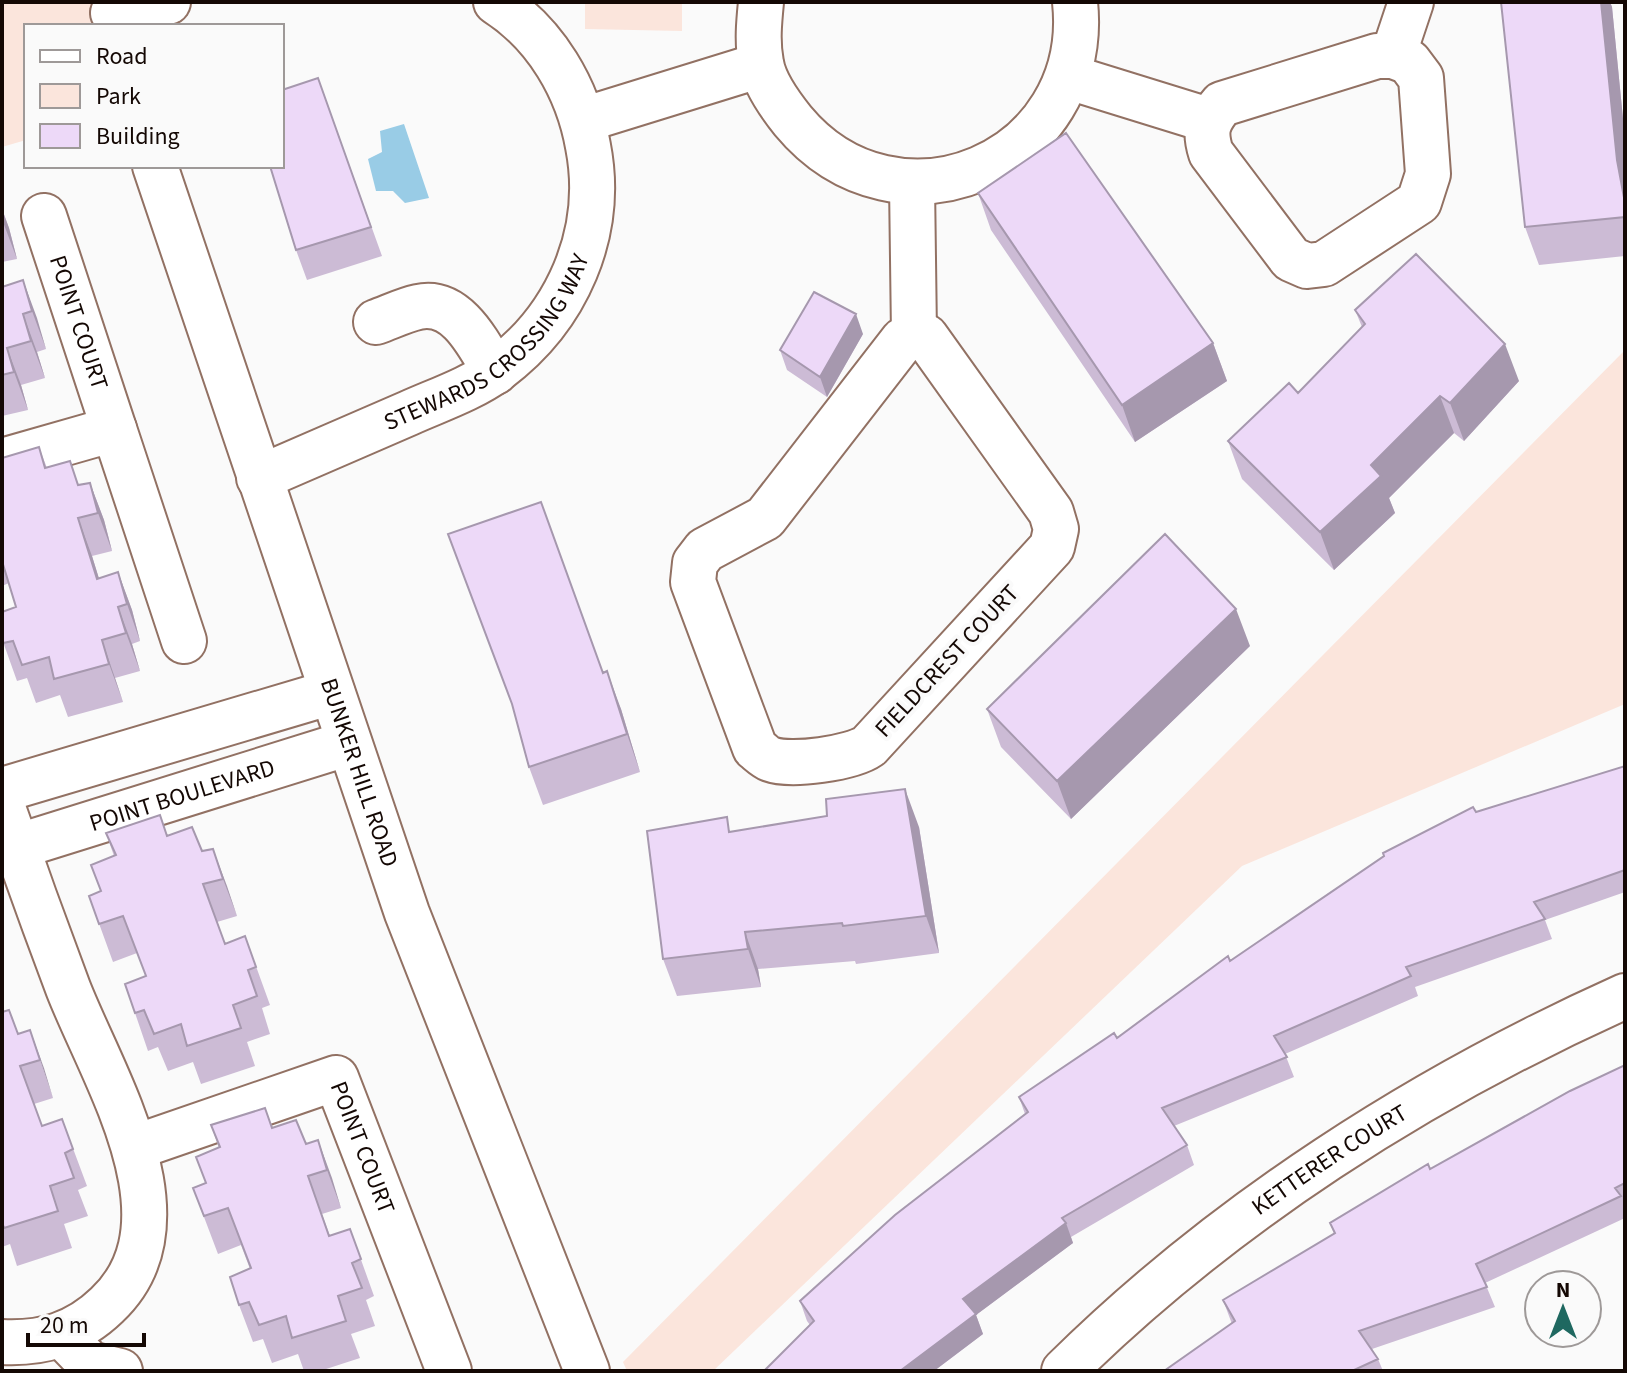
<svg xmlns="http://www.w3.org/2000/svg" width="1627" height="1373" font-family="'Source Sans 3',sans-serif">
  <rect width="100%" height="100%" fill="#fafafa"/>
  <path fill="#fbe5dc" d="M2,2h102l8,24h-86v114l-24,7z
    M585,2h97v29l-97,-2z
    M1625,350v354l-383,162 -529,505h-86l-4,-9z"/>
  <path fill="#99cce6" d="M404,124l25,74 -24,5 -12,-12h-17l-8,-32 14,-7 -2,-21z"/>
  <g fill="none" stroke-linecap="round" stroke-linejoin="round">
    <g stroke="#927163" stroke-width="48">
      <g id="minor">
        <path d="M761,2c-2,20 -4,41 0,61 3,19 20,43 32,58 104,125 299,42 282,-119"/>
        <path d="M113,13l55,-11"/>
        <path d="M1377,56h16l16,6 12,16 7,96 -9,28 -95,62 -17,2 -16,-7 -80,-106c-7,-22 -4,-32 11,-49z"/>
        <path d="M1393,56l18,-54"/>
        <path d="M1069,77l139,43"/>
        <path d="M583,120l178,-55"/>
        <path id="s1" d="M155,166l252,747 180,458"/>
        <path d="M912,183l2,152"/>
        <path id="s2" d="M44,216l70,213"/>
        <path d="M376,322c14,-5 28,-12 42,-15 39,-9 61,38 77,65"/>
        <path d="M914,335l12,2 125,175 5,17 -4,18 -183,199c-17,12 -78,21 -99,13 -5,-2 -10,-7 -15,-11l-62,-166 2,-19 10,-13 60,-32 138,-178z"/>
        <path d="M2,461l112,-32 70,212"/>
        <path id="s3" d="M259,478c50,-22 100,-43 150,-65 29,-13 62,-24 88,-43 70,-52 108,-137 91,-224 -10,-57 -42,-112 -92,-144"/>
        <path d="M2,790l330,-98"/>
        <path d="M2,805c21,61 43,122 66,183 34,88 128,233 39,317 -30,29 -64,39 -105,37"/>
        <path id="s4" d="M16,847l333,-104"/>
        <path id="s5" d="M136,1147l200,-69 113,293"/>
        <path d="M62,1335l28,29 30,7"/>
        <path id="s6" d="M1064,1371c160,-158 356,-283 561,-375"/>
      </g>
    </g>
    <use href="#minor" stroke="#fff" stroke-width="44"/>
  </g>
  <path fill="#ccbbd5" d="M1501,2h109l2,5 13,132v117l-86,9 -14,-38z
    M318,78l64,178 -75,24 -11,-30z
    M978,193l235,150 14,38 -92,61 -144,-212z
    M2,209l7,19 8,31 -15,3z
    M2,280l2,6 19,-6 23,69 -9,3 8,26 -24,7 7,25 -26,6z
    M1355,310l164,71 -55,60 -10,-8 -65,65 6,15 -61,57 -92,-91 -14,-38 70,-48 64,-66z
    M863,334l-36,63 -40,-27 -7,-20z
    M39,447l8,21 32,17 11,-2 14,37 8,31 -20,5 7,23 19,-7 14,38 8,31 -8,3 8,27 -25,7 8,24 -55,15 -8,-22 -24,8 -9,-25 -10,3 -15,-42 14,-32 -7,-24 -7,3v-128z
    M1250,646l-179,173 -70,-72 -14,-38z
    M603,673l18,36 19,63 -97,33 -14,-38z
    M1625,766v126l-80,28 7,19 -137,48 3,9 -133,58 9,23 -120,49 13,19 7,20 -123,72 2,6 -97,72 7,19 -49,37h-170l46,-46 -3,-4 -7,-20 225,-187 -6,-17 98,-59 113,-77 246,-149z
    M919,827l20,126 -83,11 -1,-3 -97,8 3,18 -84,9 -14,-37 69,-128z
    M106,833l62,3 34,15 11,-2 24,67 -20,6 8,22 20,-8 25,69 -8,3 8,26 -23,8 8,24 -54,18 -8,-22 -25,9 -10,-24 -10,4 -13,-38 11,-37 -9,-23 -24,9 -24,-66 12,-4 13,-36z
    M2,1012l16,22 12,-4 23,68 -19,6 8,22 20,-7 25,67 -9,4 10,26 -24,8 8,24 -55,18 -7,-22 -8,3z
    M1625,1065v153l-140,65 10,24 -123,42 6,10 5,12h-219l68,-47 -9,-24 111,-66 -4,-11z
    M211,1125l61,3 34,16 12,-4 23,68 -19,6 8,22 20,-7 24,67 -8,4 9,26 -24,8 9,24 -40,13h-16l-6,-17 -26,9 -9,-24 -10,3 -14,-37 11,-36 -9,-24 -23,9 -25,-66 12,-5 14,-35z"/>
  <path fill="#a698ae" d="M1601,2h9l2,5 13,132v64l-8,-43z
    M2,209l7,19 8,31 -14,-37z
    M23,280l14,38 9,31 -14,-38z
    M23,314l14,38 8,26 -14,-37z
    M856,314l7,20 -36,63 -7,-20z
    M1213,343l14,38 -92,61 -13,-37z
    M1505,344l14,37 -55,60 -14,-38z
    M7,348l14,37 7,25 -14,-38z
    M1440,396l14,37 -65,65 6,15 -61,57 -14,-38 51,-67z
    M90,483l14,37 8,31 -14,-38z
    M78,518l14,38 19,61 -14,-38z
    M118,572l14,38 8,31 -13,-37z
    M118,607l14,37 8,27 -14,-38z
    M1236,609l14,37 -179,173 -14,-38z
    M102,640l13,38 8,24 -14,-38z
    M607,671l14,38 19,63 -13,-38z
    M905,789l14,38 20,126 -13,-37z
    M213,849l14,37 10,30 -14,-37z
    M745,932l13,37 3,18 -13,-38z
    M30,1030l14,38 9,30 -13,-38z
    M318,1140l14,38 9,30 -14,-38z
    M1066,1223l7,20 -97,72 7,19 -49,37h-34l63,-72z"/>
  <path fill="#edd9f8" stroke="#a698ae" stroke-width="2" d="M1501,2h100l16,158 8,43v14l-100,10z
    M318,78l53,149 -75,23 -26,-84h12v-76z
    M1066,133l147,210 -91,62 -144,-212z
    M1416,254l89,90 -55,59 -10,-7 -69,69 10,11 -61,56 -92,-91 61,-58 9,10 67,-69 -10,-14z
    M23,280l9,31 -9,3 8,27 -24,7 7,24 -12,3v-88z
    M814,292l42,22 -36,63 -40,-27z
    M39,447l6,21 25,-7 8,24 12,-2 8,30 -20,5 19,61 21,-7 9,32 -9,3 8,26 -24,7 7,24 -55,15 -5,-22 -27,8 -9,-24 -10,2 -1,-4v-27l14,-5 -14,-46v-103z
    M541,502l62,171 4,-2 20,63 -98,33 -17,-63 -64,-170z
    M1165,534l71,75 -179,172 -70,-72z
    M1625,766v104l-91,32 11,17 -139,48 5,9 -137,60 13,21 -125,51 25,37 -125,73 4,5 -103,76 13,15 -76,57h-136l50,-50 -14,-20 95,-86 133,-103 -9,-15 95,-64 3,5 111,-82 2,5 154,-105 -1,-3 90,-46 3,5z
    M905,789l21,127 -83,10 -1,-3 -97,9 3,17 -85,10 -16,-128 80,-14 2,15 98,-16 -1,-17z
    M160,815l7,21 25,-9 10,24 11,-2 10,30 -20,5 22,60 20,-8 11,31 -8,3 9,26 -24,9 8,23 -54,18 -6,-22 -27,10 -10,-24 -9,3 -10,-29 21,-8 -23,-60 -24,8 -10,-28 12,-5 -10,-26 25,-10 -10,-22z
    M9,1010l9,24 12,-4 10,30 -20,6 22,60 20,-7 11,30 -8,4 9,25 -24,8 8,25 -54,17 -2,-6v-210z
    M1625,1065v118l-10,5 6,8 -145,68 11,23 -128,44 19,28 -26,12h-188l71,-50 -12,-21 112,-67 -5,-10 98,-59 2,5 140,-78z
    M265,1108l7,20 24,-8 10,24 12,-4 9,30 -19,6 21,60 21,-7 11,30 -9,4 10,25 -24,8 8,25 -54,17 -6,-22 -27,9 -10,-23 -10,3 -9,-28 21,-9 -23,-60 -24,8 -11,-28 13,-5 -10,-26 24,-10 -9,-22z"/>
  <g text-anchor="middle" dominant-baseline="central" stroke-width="8" stroke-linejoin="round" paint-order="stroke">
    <g font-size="24" fill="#140804" stroke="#fafafa">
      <text stroke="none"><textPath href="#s2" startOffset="112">POINT COURT</textPath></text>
      <text stroke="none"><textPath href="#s3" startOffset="272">STEWARDS CROSSING WAY</textPath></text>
      <text transform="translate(947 661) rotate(-47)">FIELDCREST COURT</text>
      <text stroke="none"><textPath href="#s1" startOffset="640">BUNKER HILL ROAD</textPath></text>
      <text stroke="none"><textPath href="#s4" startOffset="174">POINT BOULEVARD</textPath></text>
      <text stroke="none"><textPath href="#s5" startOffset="286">POINT COURT</textPath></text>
      <text stroke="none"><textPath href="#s6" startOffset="340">KETTERER COURT</textPath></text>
    </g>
  </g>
  <rect width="1627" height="1373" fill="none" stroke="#140804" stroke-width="8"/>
  <rect x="24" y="24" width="260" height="144" fill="#fafafa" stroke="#9e9998" stroke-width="2"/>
  <rect x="40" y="50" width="40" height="12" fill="#ffffff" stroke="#9e9998" stroke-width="2"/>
  <text x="96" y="64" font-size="24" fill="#140804">Road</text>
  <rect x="40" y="84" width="40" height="24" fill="#fbe5dc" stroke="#9e9998" stroke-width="2"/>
  <text x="96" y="104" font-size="24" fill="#140804">Park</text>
  <rect x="40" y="124" width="40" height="24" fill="#edd9f8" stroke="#9e9998" stroke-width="2"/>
  <text x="96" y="144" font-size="24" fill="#140804">Building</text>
  <g transform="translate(1563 1309)"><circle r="38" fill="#fafafa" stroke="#9e9998" stroke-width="2"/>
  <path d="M0-6L14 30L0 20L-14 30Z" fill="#1f6860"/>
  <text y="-12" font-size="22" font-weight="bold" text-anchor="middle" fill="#140804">N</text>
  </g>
  <path d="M28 1333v12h116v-12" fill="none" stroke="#140804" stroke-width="4"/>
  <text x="40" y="1333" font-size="24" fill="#140804" stroke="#fafafa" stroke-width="6" paint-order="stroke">20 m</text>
</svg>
